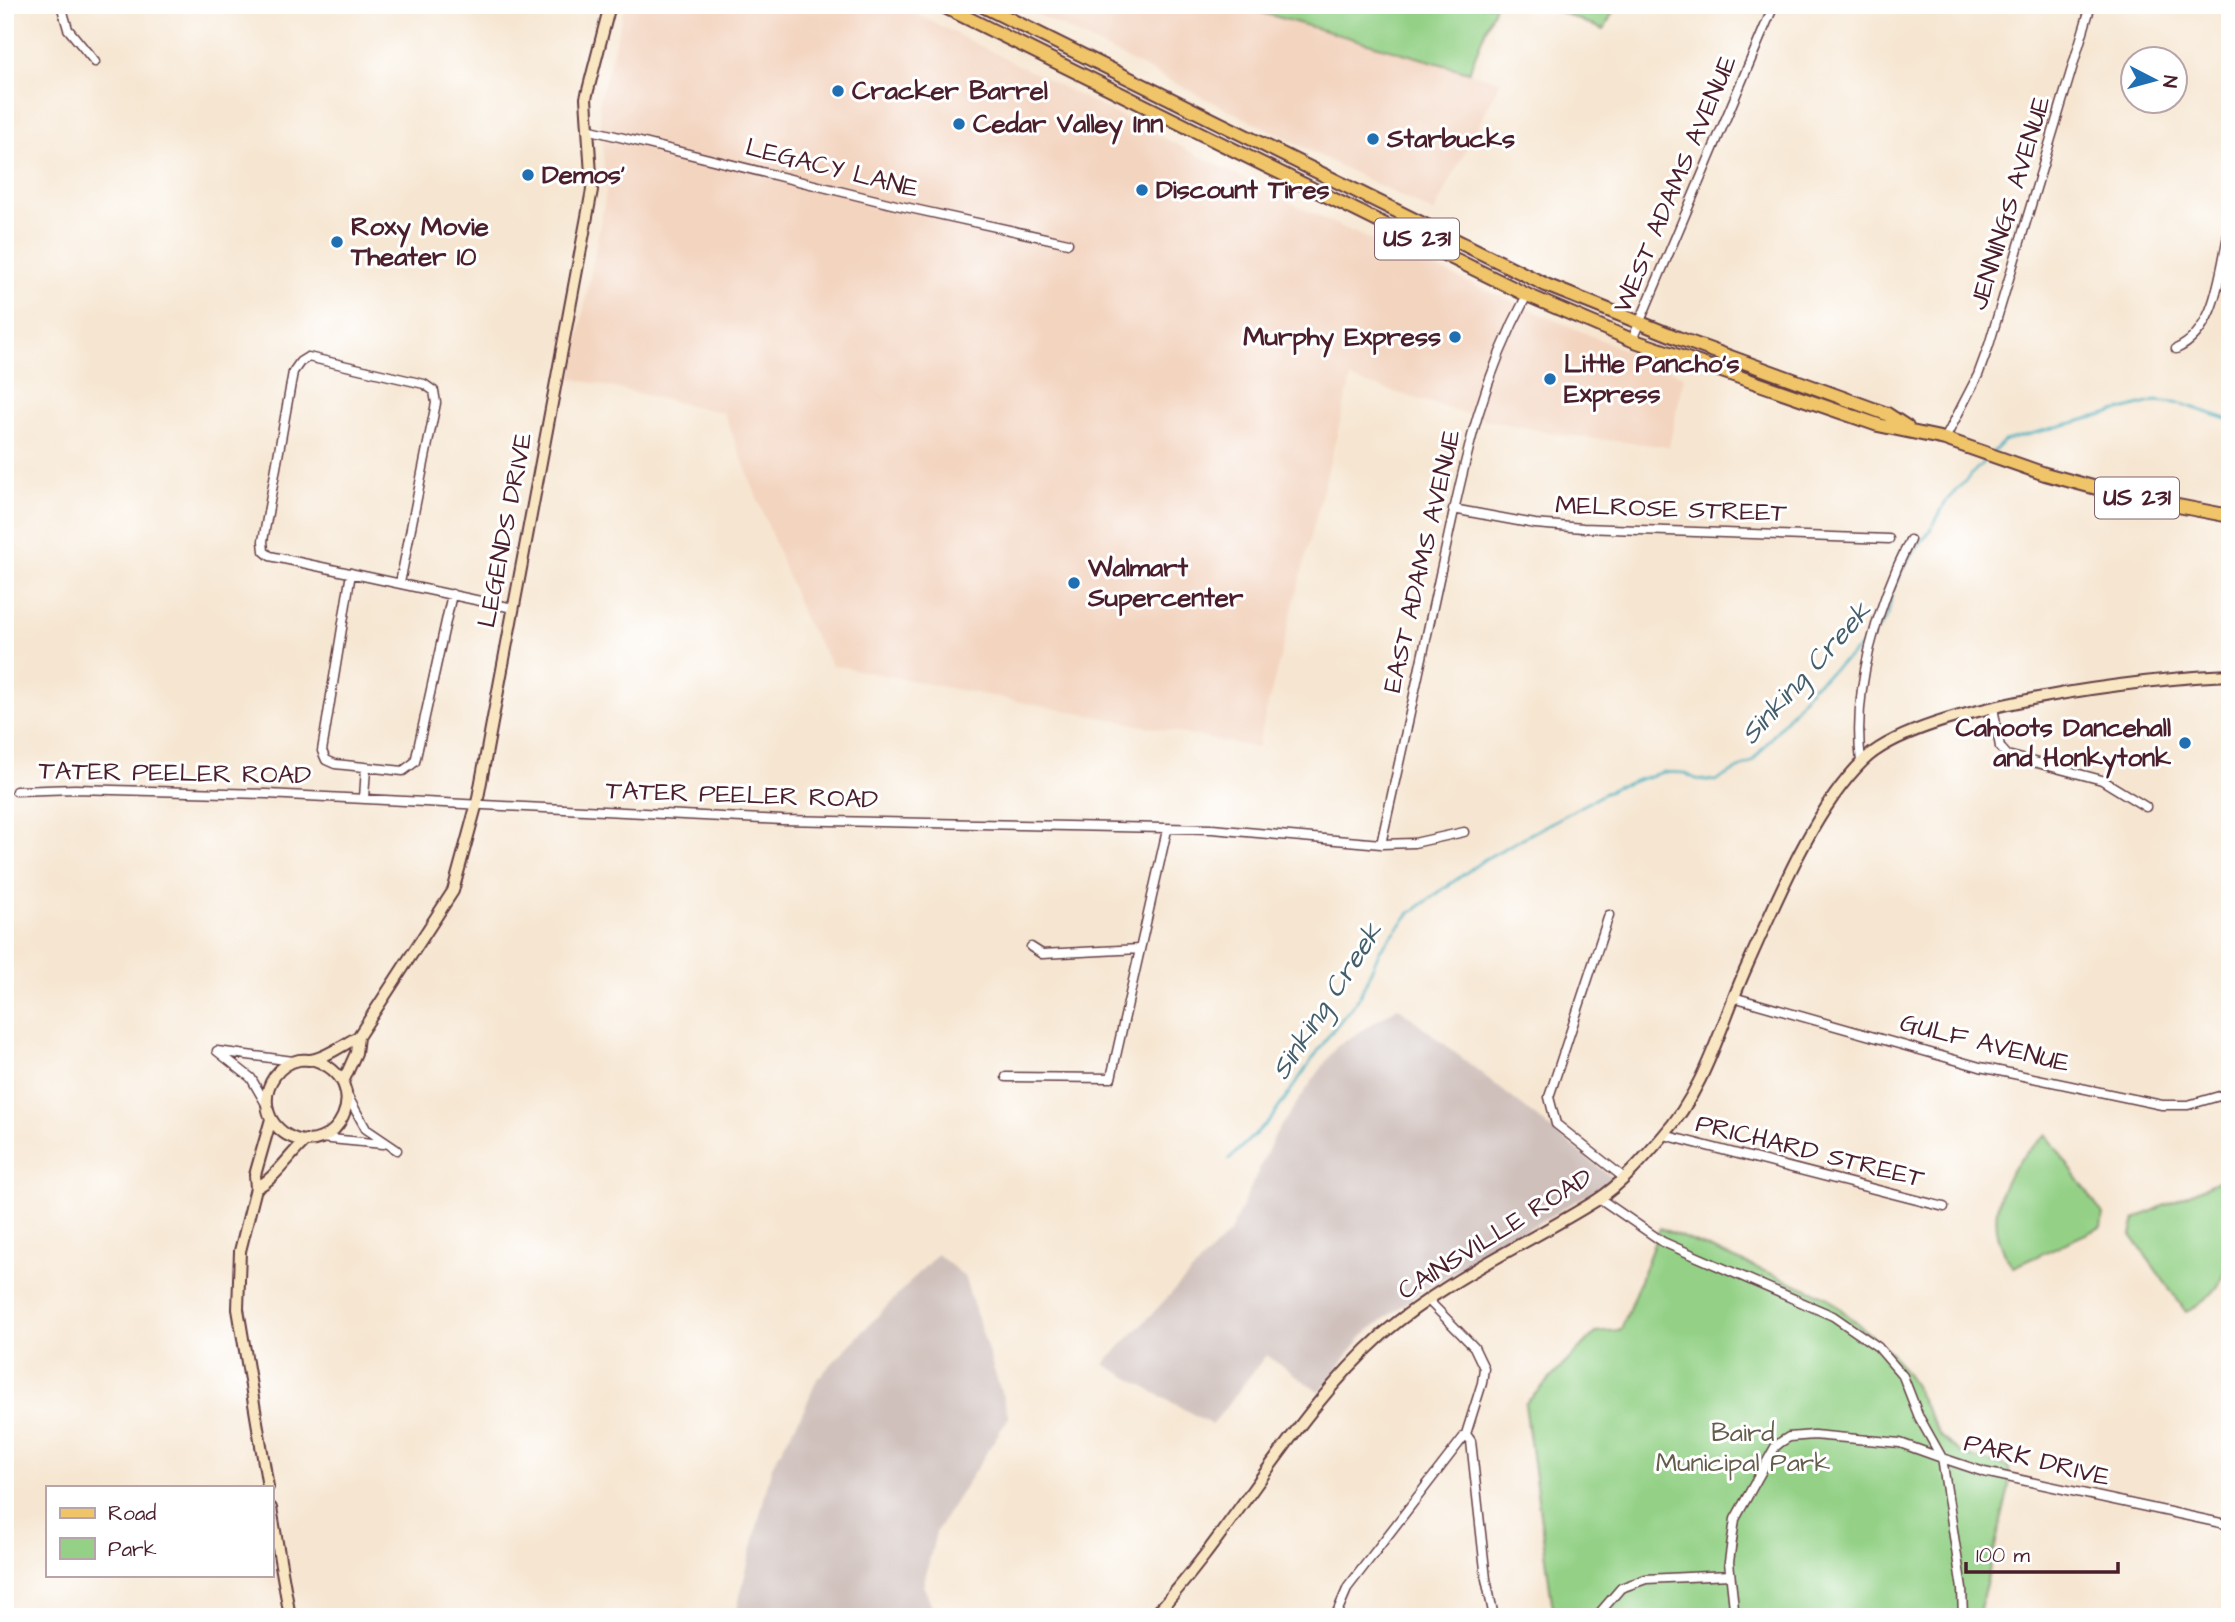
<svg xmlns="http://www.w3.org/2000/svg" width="2235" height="1622" font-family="'Architects Daughter',sans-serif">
  <rect width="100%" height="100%" fill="#fff"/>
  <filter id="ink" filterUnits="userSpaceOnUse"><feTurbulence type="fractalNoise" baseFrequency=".0143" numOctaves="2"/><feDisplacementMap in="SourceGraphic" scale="14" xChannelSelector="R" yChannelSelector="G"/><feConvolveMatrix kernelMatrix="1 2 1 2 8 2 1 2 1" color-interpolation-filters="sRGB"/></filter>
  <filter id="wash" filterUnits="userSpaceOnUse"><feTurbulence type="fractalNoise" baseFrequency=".00686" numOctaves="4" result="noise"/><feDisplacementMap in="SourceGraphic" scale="28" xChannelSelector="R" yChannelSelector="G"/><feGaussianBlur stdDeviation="1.57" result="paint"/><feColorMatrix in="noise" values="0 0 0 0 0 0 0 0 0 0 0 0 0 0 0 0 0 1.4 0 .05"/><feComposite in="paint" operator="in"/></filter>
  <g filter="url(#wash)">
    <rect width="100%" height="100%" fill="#f6e6d1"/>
    <path fill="#f3d4bf" d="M625,5h274l431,217 354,154 -15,71 -107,-12 -75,-15 -136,-41 -94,369 -425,-83 -27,-44 -81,-208 -153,-35 35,-186 -7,-89z
      M1019,5h216l266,76 -67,132z"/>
    <path fill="#cfc0bb" d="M1398,1007l216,172 -193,112 -58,44 -43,57 -54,-37 -54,70 -108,-61 126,-132 46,-99 60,-86z
      M937,1254l27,22 45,141 -73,115 -13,54 14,31h-202l37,-151 32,-56 13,-31z"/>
    <path fill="#94d187" stroke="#6f7859" stroke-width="2" d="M1235,5h260l-26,67z
      M1543,5h73l-12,25z
      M2047,1135l56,80 -2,12 -88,40c-35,-49 -10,-100 34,-132z
      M2222,1179c9,16 8,29 8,47 0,41 -4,66 -44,86l-55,-77 4,-16z
      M1660,1228l167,69 66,58 21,31 26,50 24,19 45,12v21l-31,129h-424l-29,-213 71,-72 25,-2z"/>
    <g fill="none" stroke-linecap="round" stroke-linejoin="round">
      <path stroke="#3dabbc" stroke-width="2.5" d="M1993,452l11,-11 152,-40 26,3 48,16
        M1877,631l11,-16 4,-24 13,-27 26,-35 16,-29 39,-41
        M1229,1159l42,-40 61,-88 27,-33 21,-48 30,-37 75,-54 131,-72 47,-15 21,1 12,6 19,2 37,-19 60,-75 56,-46"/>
    </g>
  </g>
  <g filter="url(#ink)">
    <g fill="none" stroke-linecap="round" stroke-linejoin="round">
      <g stroke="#643d44" stroke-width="11">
        <path id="street" d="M61,5l7,24 27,33
          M587,129l309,76 172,38
          M1632,340l142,-335
          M2176,349c42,-18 44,-82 54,-122
          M1945,439l33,-64 11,-30 102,-340
          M1453,509l82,15 48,4 306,11
          M351,573l-29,178 4,9 9,4 68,7 12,-9 37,-168
          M400,583l36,-180 -2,-12 -10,-7 -116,-27 -8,5 -7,10 -30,169 1,10 6,5c81,17 162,34 243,52
          M1993,707l7,40 7,8 95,25 44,27
          M1861,762c-9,-74 16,-156 49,-222
          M16,791l59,-2 192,5 515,26 430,9 169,15 33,-1 50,-11
          M364,798l2,-30
          M1381,844c20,-88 39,-177 58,-265 23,-103 37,-189 88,-284
          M1609,915l-60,182 7,27 67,53
          M1031,947l11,7 98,-5
          M1733,997l247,70 182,38h26l42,-12
          M217,1051l76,10
          M217,1051l34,27 15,26
          M1006,1077l105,1 56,-248
          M347,1095l19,34 31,21
          M1664,1135l280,72
          M320,1138l63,6
          M1599,1198l64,44 170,74 45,31 25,29 16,41 23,41 42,14 246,53
          M1466,1434l5,7 15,138 8,38
          M1335,1617l13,-30 118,-153 16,-51 2,-15 -10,-21 -46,-47
          M1596,1617l25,-29 25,-9 84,-4
          M1735,1617l-6,-55 6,-43 40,-72 6,-5 8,-5 25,-2 86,8 42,15 20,131 1,28"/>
      </g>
      <g stroke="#643d44" stroke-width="14">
        <path id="secondary" d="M314,1060c64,22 22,103 -27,75 -11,-7 -19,-18 -20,-31 -2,-20 12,-40 32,-44 5,-1 11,1 16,-1 15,-4 29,-15 43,-22
          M343,1082l13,-29 2,-16 95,-146 24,-88 115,-613 -6,-92 24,-93
          M256,1188c19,-9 33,-33 50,-48
          M268,1487l-30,-178 2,-58 16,-63 -1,-13 16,-56
          M271,1508l19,109
          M1153,1617c83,-89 140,-203 231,-284 64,-55 143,-89 213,-133 25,-16 47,-42 66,-64 43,-48 58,-113 84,-170 29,-64 66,-156 116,-205 56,-56 286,-83 367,-86"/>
      </g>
      <g stroke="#643d44" stroke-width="16">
        <path id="primary" d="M941,5l586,290 105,45 246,85 67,14 100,35 81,22 104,20
          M981,5l565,280 132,53 209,76 20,13"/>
      </g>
      <use href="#street" stroke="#fff" stroke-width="8"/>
      <use href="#secondary" stroke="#f9e7c3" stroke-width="10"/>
      <use href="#primary" stroke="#f0c469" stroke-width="12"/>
    </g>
  </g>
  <g fill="#1f6fb2" stroke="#fff" stroke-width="2.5">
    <circle cx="838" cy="91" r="7"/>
    <circle cx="959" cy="124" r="7"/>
    <circle cx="1373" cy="139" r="7"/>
    <circle cx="528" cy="175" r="7"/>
    <circle cx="1142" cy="190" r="7"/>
    <circle cx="337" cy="242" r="7"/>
    <circle cx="1455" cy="337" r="7"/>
    <circle cx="1550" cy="379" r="7"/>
    <circle cx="1074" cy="583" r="7"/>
    <circle cx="2185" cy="743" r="7"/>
  </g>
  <g text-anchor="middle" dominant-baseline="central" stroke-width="6" stroke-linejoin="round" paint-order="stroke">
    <g fill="#fff" stroke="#80626b" stroke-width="2">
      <rect x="1375" y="218.5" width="84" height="41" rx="5"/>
      <rect x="2095" y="477.5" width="84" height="41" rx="5"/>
    </g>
    <g font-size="24" font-weight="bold" fill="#4a1f2b">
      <text x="1417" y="239">US 231</text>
      <text x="2137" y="498">US 231</text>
    </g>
    <g font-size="26" font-weight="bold" fill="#4a1f2b" stroke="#fff" text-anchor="start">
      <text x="852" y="91">Cracker Barrel</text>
      <text x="973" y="124">Cedar Valley Inn</text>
      <text x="1387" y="139">Starbucks</text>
      <text x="542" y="175">Demos'</text>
      <text x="1156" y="190">Discount Tires</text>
      <text x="351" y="227">Roxy Movie<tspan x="351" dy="30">Theater 10</tspan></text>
      <text x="1441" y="337" text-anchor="end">Murphy Express</text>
      <text x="1564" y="364">Little Pancho's<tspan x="1564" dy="30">Express</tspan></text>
      <text x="1088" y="568">Walmart<tspan x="1088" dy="30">Supercenter</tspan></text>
      <text x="2171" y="728" text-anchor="end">Cahoots Dancehall<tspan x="2171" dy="30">and Honkytonk</tspan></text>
    </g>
    <g font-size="26" fill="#4a1f2b" stroke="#fff">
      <text transform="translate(832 168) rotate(14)">LEGACY LANE</text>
      <text transform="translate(1675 184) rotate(-67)">WEST ADAMS AVENUE</text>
      <text transform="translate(2010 203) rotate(-73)">JENNINGS AVENUE</text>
      <text transform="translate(1671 509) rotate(2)">MELROSE STREET</text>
      <text transform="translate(505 530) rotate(-79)">LEGENDS DRIVE</text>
      <text transform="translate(1422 561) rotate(-77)">EAST ADAMS AVENUE</text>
      <text transform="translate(175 773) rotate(1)">TATER PEELER ROAD</text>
      <text transform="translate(742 795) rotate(2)">TATER PEELER ROAD</text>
      <text transform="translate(1985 1043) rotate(14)">GULF AVENUE</text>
      <text transform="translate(1810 1151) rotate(14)">PRICHARD STREET</text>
      <text transform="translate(1495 1234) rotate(-32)">CAINSVILLE ROAD</text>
      <text transform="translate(2037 1460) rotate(14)">PARK DRIVE</text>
    </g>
    <g font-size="26" fill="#645d4b" stroke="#fff">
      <text x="1743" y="1433">Baird<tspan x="1743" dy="30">Municipal Park</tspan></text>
    </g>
    <g font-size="28" font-style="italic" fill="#445e6c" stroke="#fff">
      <text transform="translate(1806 673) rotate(-48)">Sinking Creek</text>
      <text transform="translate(1327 1001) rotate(-57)">Sinking Creek</text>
    </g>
  </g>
  <rect width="2235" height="1622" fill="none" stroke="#fff" stroke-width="28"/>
  <rect x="46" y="1486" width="228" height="91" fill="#ffffff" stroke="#b7a5aa" stroke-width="2"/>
  <rect x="60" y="1508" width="35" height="10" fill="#f0c469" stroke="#b7a5aa" stroke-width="2"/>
  <text x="108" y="1520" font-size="21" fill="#4a1f2b">Road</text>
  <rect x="60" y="1538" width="35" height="21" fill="#94d187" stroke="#b7a5aa" stroke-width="2"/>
  <text x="108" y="1556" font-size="21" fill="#4a1f2b">Park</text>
  <g transform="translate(2154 80) rotate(96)"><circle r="33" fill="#ffffff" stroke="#b7a5aa" stroke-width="2"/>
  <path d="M0-5L12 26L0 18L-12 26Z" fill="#1f6fb2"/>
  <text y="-10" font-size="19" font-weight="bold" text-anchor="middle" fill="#4a1f2b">N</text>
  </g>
  <path d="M1966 1562v10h152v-10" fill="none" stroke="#4a1f2b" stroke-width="3.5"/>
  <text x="1976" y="1562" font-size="21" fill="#4a1f2b" stroke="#ffffff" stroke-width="5" paint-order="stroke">100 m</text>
</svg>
